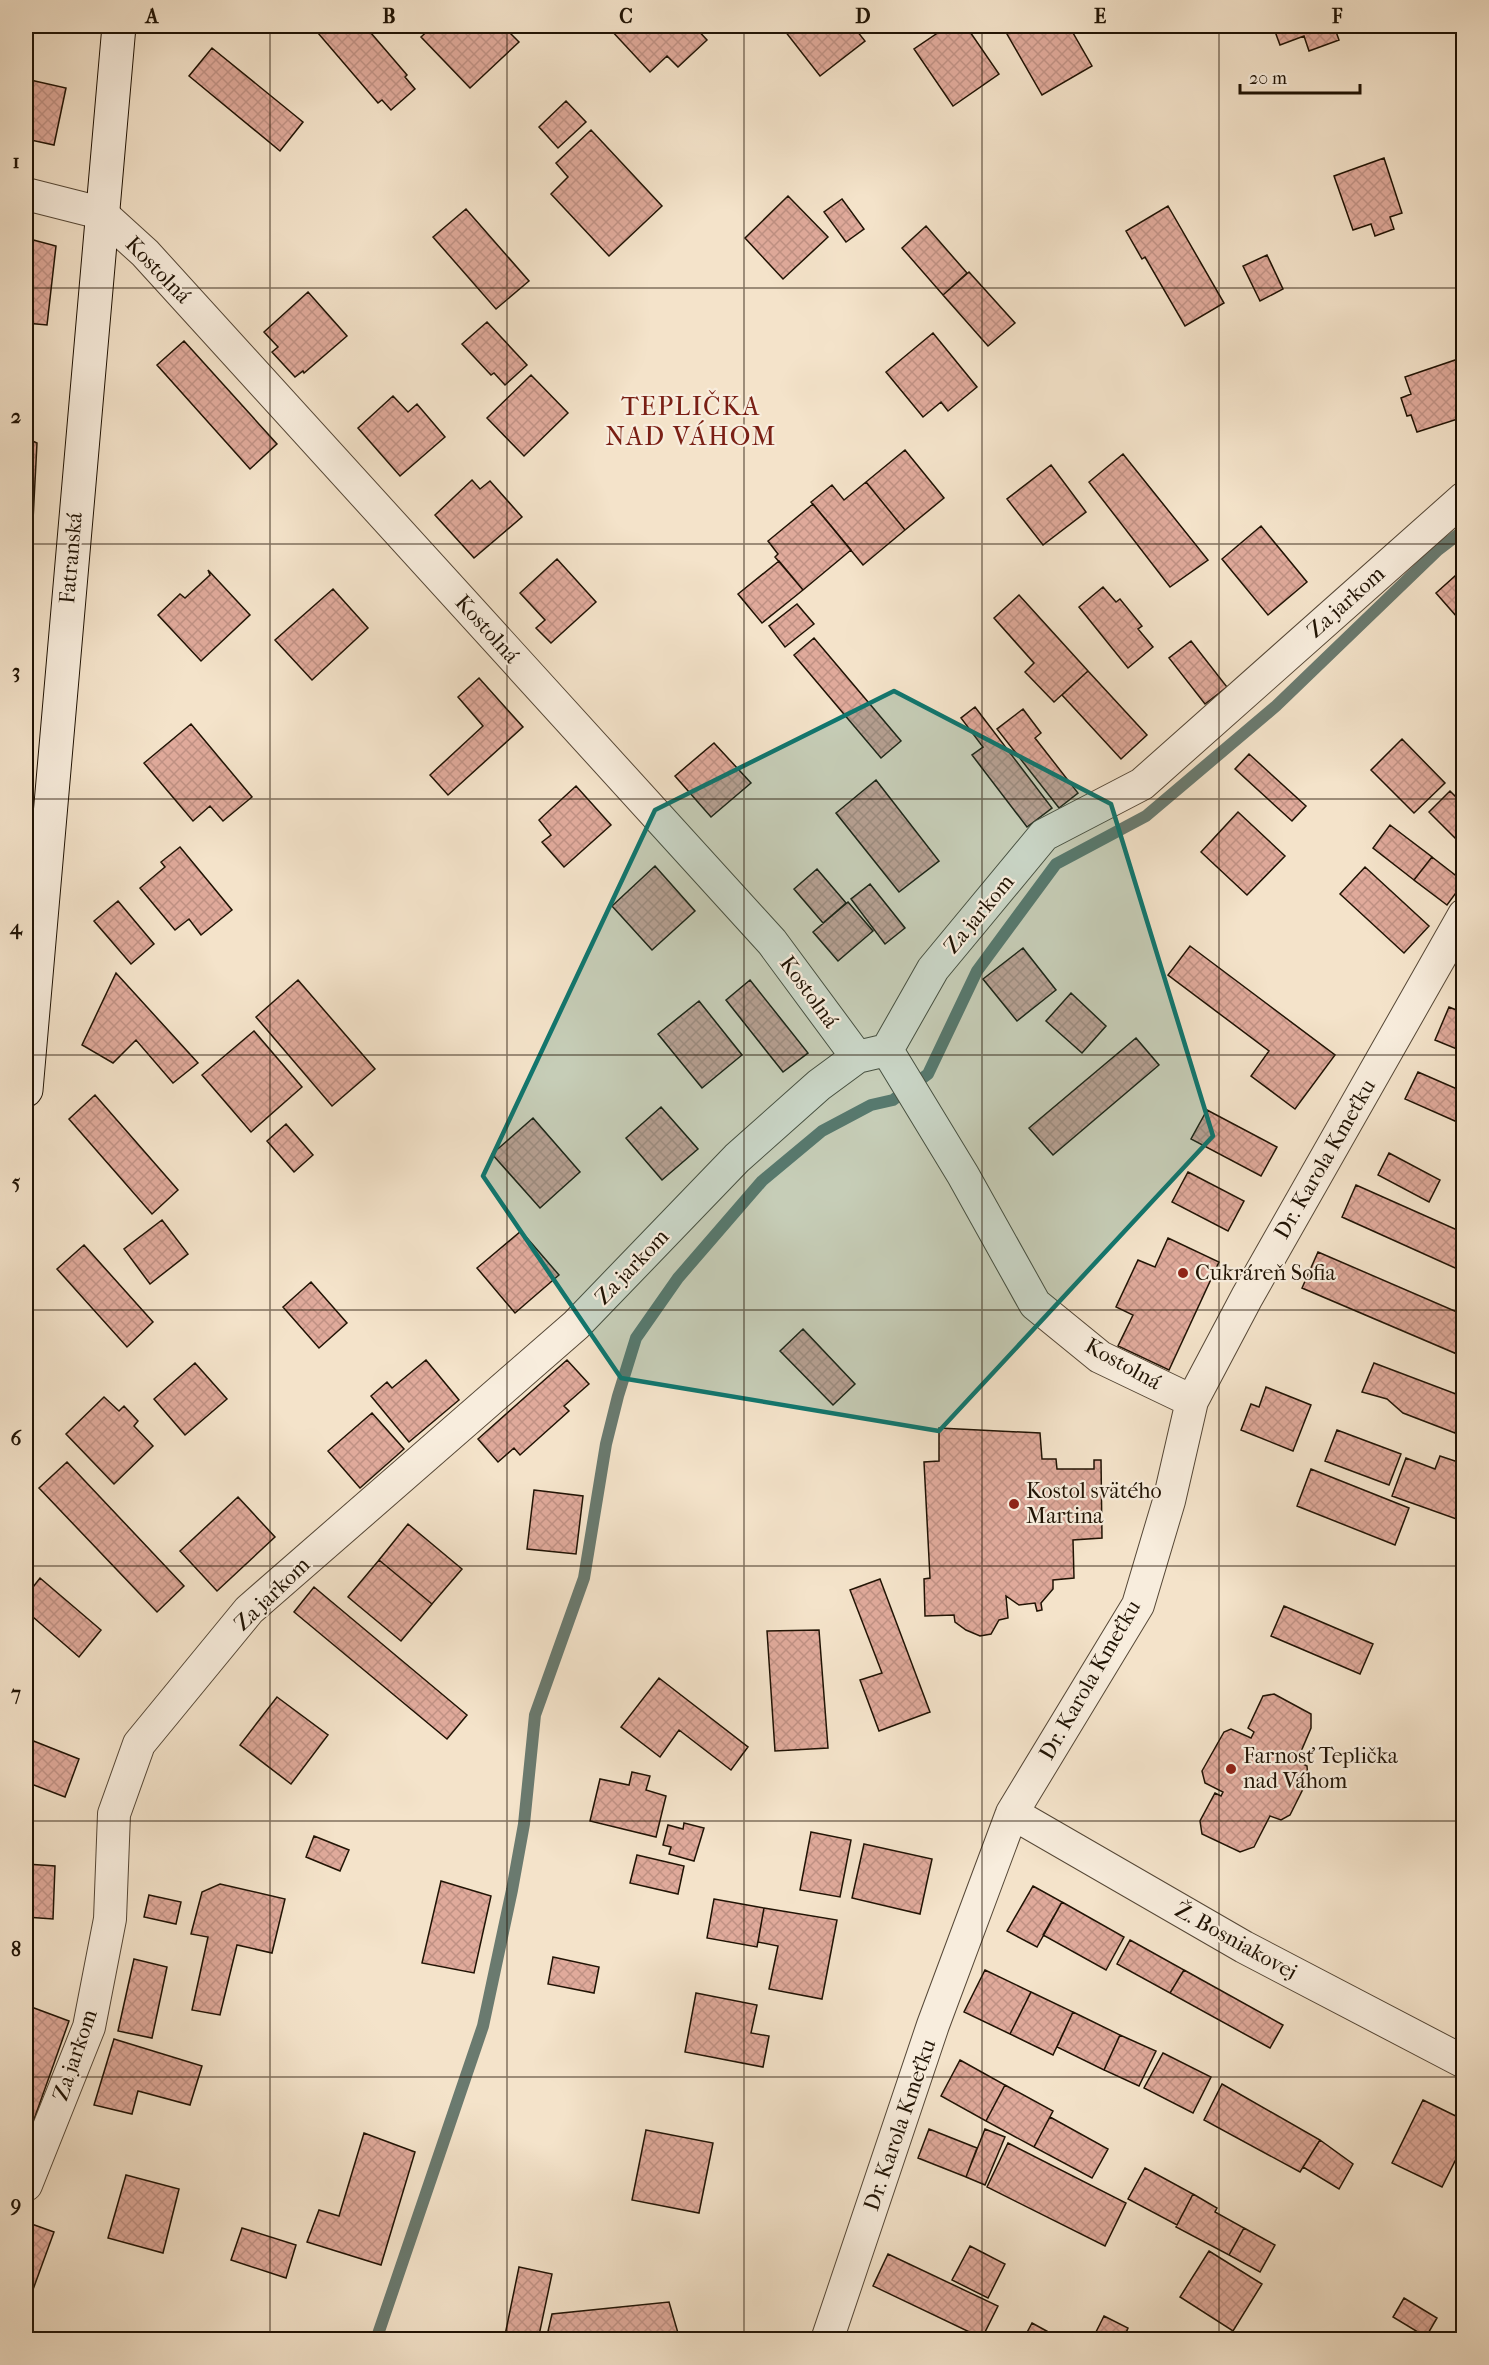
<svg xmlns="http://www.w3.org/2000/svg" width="1489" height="2365" font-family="'IM FELL French Canon',serif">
  <defs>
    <pattern id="building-cross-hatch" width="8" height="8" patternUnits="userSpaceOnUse" patternTransform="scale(1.5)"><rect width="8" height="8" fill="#e0aa9b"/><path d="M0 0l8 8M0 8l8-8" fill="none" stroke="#c09184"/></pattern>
  </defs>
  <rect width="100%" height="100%" fill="#f4e3ca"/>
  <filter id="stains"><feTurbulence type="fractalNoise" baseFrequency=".00333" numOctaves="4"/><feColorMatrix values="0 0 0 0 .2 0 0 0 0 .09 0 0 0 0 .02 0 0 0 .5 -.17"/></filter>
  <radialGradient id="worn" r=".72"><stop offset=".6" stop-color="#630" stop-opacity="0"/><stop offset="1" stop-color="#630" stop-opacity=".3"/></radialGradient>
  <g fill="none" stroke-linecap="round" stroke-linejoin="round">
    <path stroke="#6a7a6f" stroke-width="12" d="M376,2340l107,-314 29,-136 12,-66 11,-109 49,-137 22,-134 12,-48 18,-58 42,-60 84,-97 60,-50 49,-26 22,-5 35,-26 49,-103 79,-107 90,-48 130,-110 162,-156 26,-20"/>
  </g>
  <path fill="url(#building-cross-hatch)" stroke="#201304" stroke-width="1.5" d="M312,26h53l42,49 -2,2 10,12 -24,21 -9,-10 -4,3z
    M433,26h70l16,16 -49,46 -49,-51z
    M613,26h81l13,14 -29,27 -11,-11 -17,16 -40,-43z
    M781,26h72l12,15 -45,35z
    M948,26h18l33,48 -46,32 -39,-57z
    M1023,26h46l23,40 -50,29 -35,-61z
    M1273,26h61l5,14 -30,11 -5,-15 -24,9z
    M212,48l91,74 -23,29 -91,-75z
    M26,79l40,9 -12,57 -28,-6z
    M566,101l20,21 -28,26 -19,-21z
    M591,130l71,76 -53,50 -58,-62 17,-17 -12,-14z
    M1384,158l18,55 -12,4 4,12 -19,7 -4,-12 -18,6 -19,-54z
    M788,196l40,41 -45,42 -38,-41z
    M842,199l22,30 -18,13 -22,-30z
    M1168,206l56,97 -39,23 -40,-69 -3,2 -16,-28z
    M466,209l63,72 -33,28 -63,-72z
    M926,226l41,47 -24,22 -41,-47z
    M26,238l30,8 -9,79 -21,-2z
    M1267,255l16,34 -23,12 -17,-35z
    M969,272l46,51 -27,23 -45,-51z
    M308,292l39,44 -43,37 -1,-2 -8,6 -23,-25 6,-5 -14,-15z
    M487,322l40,43 -22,20 -11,-12 -3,2 -29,-31z
    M933,333l44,54 -29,24 -7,-9 -18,15 -37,-45z
    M184,341l93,103 -27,25 -93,-104z
    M1461,358l3,6v53l-47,15 -6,-17 -4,1 -6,-18 10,-4 -6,-17z
    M531,375l37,38 -44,43 -37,-38z
    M393,396l15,16 9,-8 28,33 -45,39 -42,-48z
    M26,438l11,5 -4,77 -7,-3z
    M905,450l39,48 -39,32 -39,-48z
    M1123,454l85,106 -38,27 -81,-105z
    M1051,465l35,47 -43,33 -36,-46z
    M472,480l8,9 10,-8 32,36 -48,41 -39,-43z
    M866,482l39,48 -42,35 -52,-63 21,-17 12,15z
    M813,504l38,46 -48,40 -28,-33 3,-3 -10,-13z
    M1261,526l46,56 -39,33 -46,-56z
    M557,559l39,43 -45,41 -15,-15 9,-8 -25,-27z
    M779,561l24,29 -41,33 -24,-29z
    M1464,568v57l-28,-32z
    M208,570l42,45 -49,46 -43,-46 22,-21 5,4 25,-23z
    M1103,587l13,15 4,-3 22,27 -4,3 15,18 -25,21 -49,-61z
    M333,589l35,39 -56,52 -37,-40z
    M1019,595l69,76 -34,31 -29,-30 9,-9 -40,-45z
    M797,604l17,20 -29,23 -16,-21z
    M814,638l87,103 -20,17 -87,-103z
    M1191,641l36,46 -22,17 -36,-46z
    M1088,671l59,64 -26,24 -59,-64z
    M479,678l44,49 -75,68 -18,-20 53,-49 -25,-29z
    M975,707l77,101 -25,19 -55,-72 11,-8 -22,-29z
    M1023,709l18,24 -6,5 43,55 -19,15 -62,-79z
    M191,724l61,73 -29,24 -13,-15 -17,15 -49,-58z
    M1402,739l43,44 -31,30 -43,-43z
    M714,743l37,40 -40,34 -36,-41z
    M1249,754l57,52 -14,15 -57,-52z
    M876,780l63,81 -40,31 -63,-79z
    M576,786l35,39 -47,42 -22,-25 9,-7 -12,-15z
    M1450,791l14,14v42l-35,-35z
    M1238,812l47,44 -38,39 -46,-43z
    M1390,825l42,32 -18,23 -41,-32z
    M180,847l52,63 -31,25 -12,-16 -14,11 -35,-42 25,-21 -4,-5z
    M1432,857l32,25 -17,23 -33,-25z
    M655,866l40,45 -43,39 -40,-44z
    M1365,867l64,59 -25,27 -64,-59z
    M817,869l29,34 -23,20 -29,-34z
    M870,884l35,44 -20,16 -34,-45z
    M118,901l36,43 -23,20 -37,-43z
    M848,902l25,29 -35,30 -25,-29z
    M1190,946l145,109 -40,54 -44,-33 18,-25 -101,-76z
    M1023,948l33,42 -39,31 -34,-42z
    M116,973l82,90 -25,20 -37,-43 -23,23 -31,-18z
    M298,980l77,89 -43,37 -76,-89z
    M750,980l58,73 -25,19 -57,-72z
    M1071,993l35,33 -24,27 -36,-32z
    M699,1001l43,54 -40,33 -44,-54z
    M1449,1007l15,6v39l-29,-12z
    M254,1031l48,56 -51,45 -49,-57z
    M1136,1038l23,27 -106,90 -24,-27z
    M1418,1072l46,20v33l-59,-26z
    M95,1095l83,95 -26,24 -83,-95z
    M661,1107l37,42 -36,31 -36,-42z
    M1207,1110l70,37 -16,29 -70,-37z
    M533,1118l47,54 -40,36 -48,-54z
    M286,1124l27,31 -19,17 -27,-31z
    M1389,1153l51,27 -11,22 -51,-27z
    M1188,1172l56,29 -16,30 -56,-29z
    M1356,1185l108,48v39l-122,-55z
    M162,1220l26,34 -38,30 -26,-35z
    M521,1231l38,44 -44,38 -38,-45z
    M1168,1238l51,24 -50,108 -51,-24 15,-31 -17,-8 22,-47 17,7z
    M84,1245l69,77 -26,25 -70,-78z
    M1318,1252l146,63v42l-162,-69z
    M311,1282l36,41 -28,25 -36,-41z
    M803,1329l52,55 -22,21 -53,-54z
    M426,1360l33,40 -50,42 -38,-46 16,-14 5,6z
    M567,1360l22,24 -25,22 5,5 -49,44 -6,-7 -16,14 -20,-23z
    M195,1363l32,36 -42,36 -31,-36z
    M1374,1363l90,34v14l-9,22 -52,-20 -16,-14 -25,-7z
    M1266,1387l45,18 -18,46 -52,-21 10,-26 8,3z
    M104,1397l15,14 5,-5 14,15 -4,5 19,20 -39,38 -48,-50z
    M372,1413l32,36 -44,39 -32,-37z
    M939,1428l101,5 2,26h14l1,10h37v-9h7l1,78 -29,2 1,38 -21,2v9l-12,14 1,7 -5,1 -2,-8 -16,2 -13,-9 2,22 -9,2 -8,14 -11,2 -14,-6 -11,-8 -1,-7 -29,1 -1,-37 6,-1 -6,-116 15,-1z
    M1337,1430l64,24 -12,31 -64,-24z
    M1440,1456l24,8 -2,57 -70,-25 14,-38 29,11z
    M67,1462l117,124 -27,26 -118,-124z
    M1311,1469l98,39 -14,37 -98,-39z
    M534,1490l49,6 -7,58 -49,-5z
    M238,1497l37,40 -58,54 -37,-40z
    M408,1524l54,45 -30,35 -53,-44z
    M379,1560l53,44 -31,37 -53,-44z
    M40,1578l61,52 -22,27 -53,-46v-15z
    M880,1579l50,133 -51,19 -19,-51 22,-7 -32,-83z
    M314,1587l153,128 -20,24 -153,-127z
    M1284,1606l89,38 -13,30 -89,-38z
    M819,1630l9,118 -53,3 -8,-120z
    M659,1678l89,69 -17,23 -52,-40 -19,27 -39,-30z
    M1274,1694l37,20v14l-14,33 10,5 1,13 -18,36 -9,5 -11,-4 -16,31 -14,5 -38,-18 -2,-13 15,-28 6,3 2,-4 -18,-9 -3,-12 22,-39 7,-3 20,9 3,-6 -6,-4 15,-32z
    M277,1697l51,38 -37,49 -51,-39z
    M26,1738l53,21 -14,38 -39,-15z
    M632,1772l18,4 -4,14 20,6 -10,41 -66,-16 10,-42 29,6z
    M684,1823l20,5 -10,33 -25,-7 2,-7 -8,-2 5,-20 15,4z
    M811,1832l40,8 -11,57 -40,-7z
    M314,1836l35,14 -9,21 -34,-14z
    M864,1844l68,15 -12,55 -68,-16z
    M637,1855l47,11 -6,28 -48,-11z
    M26,1864l29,2 -2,53 -27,-2z
    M441,1881l50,15 -17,77 -52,-10z
    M220,1884l65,15 -13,54 -35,-8 -17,70 -28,-5 16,-73 -17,-3 11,-42z
    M1033,1886l29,16 -25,45 -30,-16z
    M149,1895l32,7 -5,22 -32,-7z
    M714,1899l50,9 -7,39 -50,-9z
    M1062,1902l62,35 -18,33 -63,-35z
    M764,1908l73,12 -15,79 -53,-10 9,-43 -20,-4z
    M1130,1940l54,30 -14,23 -53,-29z
    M553,1957l46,10 -5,26 -46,-9z
    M134,1959l33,8 -15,71 -34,-7z
    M985,1970l46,22 -21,42 -46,-22z
    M1184,1970l99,55 -13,23 -100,-55z
    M1031,1992l42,20 -20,43 -43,-21z
    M696,1993l61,12 -6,28 18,3 -6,31 -78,-15z
    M26,2005l43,16 -43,121z
    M1073,2012l47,23 -16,35 -47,-23z
    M1120,2035l36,16 -17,35 -35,-16z
    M114,2039l88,27 -12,39 -52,-14 -6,23 -38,-9z
    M1163,2053l48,24 -18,36 -49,-25z
    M960,2060l45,25 -19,36 -45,-25z
    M1222,2084l98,56 -20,32 -96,-52z
    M1005,2085l48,26 -19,36 -48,-26z
    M1423,2100l41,20v23l-22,44 -50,-24z
    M1050,2117l58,32 -16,29 -58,-31z
    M929,2129l48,19 -11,29 -48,-19z
    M985,2129l20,8 -20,48 -19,-8z
    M646,2130l67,13 -14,70 -67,-13z
    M364,2133l51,19 -34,113 -74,-23 12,-32 20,6z
    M1320,2140l33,24 -14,25 -36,-22z
    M1008,2143l118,60 -21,43 -118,-59z
    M1145,2168l48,26 -16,31 -49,-26z
    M126,2175l53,14 -16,64 -55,-15z
    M1193,2194l24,14 -2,4 29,16 -15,27 -53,-28z
    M26,2222l28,10 -27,74 -1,-1z
    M242,2228l54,17 -10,33 -55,-18z
    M1244,2228l31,17 -15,27 -31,-17z
    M970,2246l35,18 -17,34 -36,-18z
    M1209,2251l53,33 -29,47 -53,-34z
    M888,2254l110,52 -16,32 -109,-52z
    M519,2267l33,7 -14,66h-34z
    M1404,2298l33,20 -11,19 -33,-20z
    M669,2302l11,38h-134l6,-26z
    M1104,2316l24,12 -5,12h-31z
    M1032,2323l31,17h-40z"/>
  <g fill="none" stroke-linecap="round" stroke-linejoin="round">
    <g stroke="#554736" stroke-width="34">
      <path id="minor" d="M26,194l75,19 44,40 627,689 85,115
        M887,1050l76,125 72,129 65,53 92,44
        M1012,1813l232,134 220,115
        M26,2185l63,-158 21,-108 4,-105 25,-70 110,-134 327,-285 161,-167 82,-73 38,-28 30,-7 46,-81 111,-134 98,-51 322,-286
        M827,2340l106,-315 79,-212 126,-208 31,-104 23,-100 55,-104 217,-382"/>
    </g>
    <g stroke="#201304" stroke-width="35">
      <path id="secondary" d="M26,1090l93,-1064"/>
    </g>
    <use href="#minor" stroke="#f8eddd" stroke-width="32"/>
    <use href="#secondary" stroke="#f8eddd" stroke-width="33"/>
  </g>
  <path fill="#0f766e" fill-opacity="0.2" stroke="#0f766e" stroke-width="4.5" stroke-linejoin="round" d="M894,691l217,113 102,332 -274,295 -318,-53 -138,-202 172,-366z"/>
  <path fill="none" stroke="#201304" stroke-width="1.5" stroke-opacity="0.55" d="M270,26v2314M507,26v2314M744,26v2314M982,26v2314M1219,26v2314M26,288h1438M26,544h1438M26,799h1438M26,1055h1438M26,1310h1438M26,1566h1438M26,1821h1438M26,2077h1438"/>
  <g fill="#8f2418" stroke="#f8eddd" stroke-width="2">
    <circle cx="1183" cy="1273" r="6"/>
    <circle cx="1014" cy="1504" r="6"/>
    <circle cx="1231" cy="1769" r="6"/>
  </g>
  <g text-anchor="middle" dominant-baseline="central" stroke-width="4.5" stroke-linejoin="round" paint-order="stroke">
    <g font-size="22" fill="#201304" stroke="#f8eddd">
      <text transform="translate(158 270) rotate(46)">Kostolná</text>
      <text transform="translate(71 558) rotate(-85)">Fatranská</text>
      <text transform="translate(1346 602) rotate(-42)">Za jarkom</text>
      <text transform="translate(487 629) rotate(48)">Kostolná</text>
      <text transform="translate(979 914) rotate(-50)">Za jarkom</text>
      <text transform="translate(809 992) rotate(54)">Kostolná</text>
      <text transform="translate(1325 1159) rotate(-60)">Dr. Karola Kmeťku</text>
      <text transform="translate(632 1267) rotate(-46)">Za jarkom</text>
      <text transform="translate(1123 1364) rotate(29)">Kostolná</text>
      <text transform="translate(272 1594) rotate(-44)">Za jarkom</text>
      <text transform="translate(1090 1680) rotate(-60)">Dr. Karola Kmeťku</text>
      <text transform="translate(1236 1941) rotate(29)">Ž. Bosniakovej</text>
      <text transform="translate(75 2055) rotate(-71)">Za jarkom</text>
      <text transform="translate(900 2125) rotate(-71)">Dr. Karola Kmeťku</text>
    </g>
    <g font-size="22" fill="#201304" stroke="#f8eddd" text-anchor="start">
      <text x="1195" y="1273">Cukráreň Sofia</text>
      <text x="1026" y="1491">Kostol svätého<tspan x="1026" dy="25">Martina</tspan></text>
      <text x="1243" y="1756">Farnosť Teplička<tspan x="1243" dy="25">nad Váhom</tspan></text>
    </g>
    <g font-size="26" letter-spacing="1.5" fill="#7a1f14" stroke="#f8eddd">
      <text x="691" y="406">TEPLIČKA<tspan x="691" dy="30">NAD VÁHOM</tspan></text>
    </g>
  </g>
  <rect width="1489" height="2365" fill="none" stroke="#f4e3ca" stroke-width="66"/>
  <path d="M1240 84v9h120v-9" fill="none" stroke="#201304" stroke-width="3"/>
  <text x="1249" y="84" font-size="18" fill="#201304" stroke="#f8eddd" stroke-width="4.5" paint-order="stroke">20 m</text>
  <rect x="33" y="33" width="1423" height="2299" fill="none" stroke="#201304" stroke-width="2"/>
  <g font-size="20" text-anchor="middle" font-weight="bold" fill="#201304">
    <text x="152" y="23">A</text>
    <text x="389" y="23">B</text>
    <text x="626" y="23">C</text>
    <text x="863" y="23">D</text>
    <text x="1100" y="23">E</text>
    <text x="1337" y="23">F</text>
    <text x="16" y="168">1</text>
    <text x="16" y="423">2</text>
    <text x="16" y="678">3</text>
    <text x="16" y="934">4</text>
    <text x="16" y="1189">5</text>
    <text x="16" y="1445">6</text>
    <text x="16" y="1700">7</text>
    <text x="16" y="1956">8</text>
    <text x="16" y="2211">9</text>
  </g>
  <rect width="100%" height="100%" filter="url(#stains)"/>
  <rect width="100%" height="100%" fill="url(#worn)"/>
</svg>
